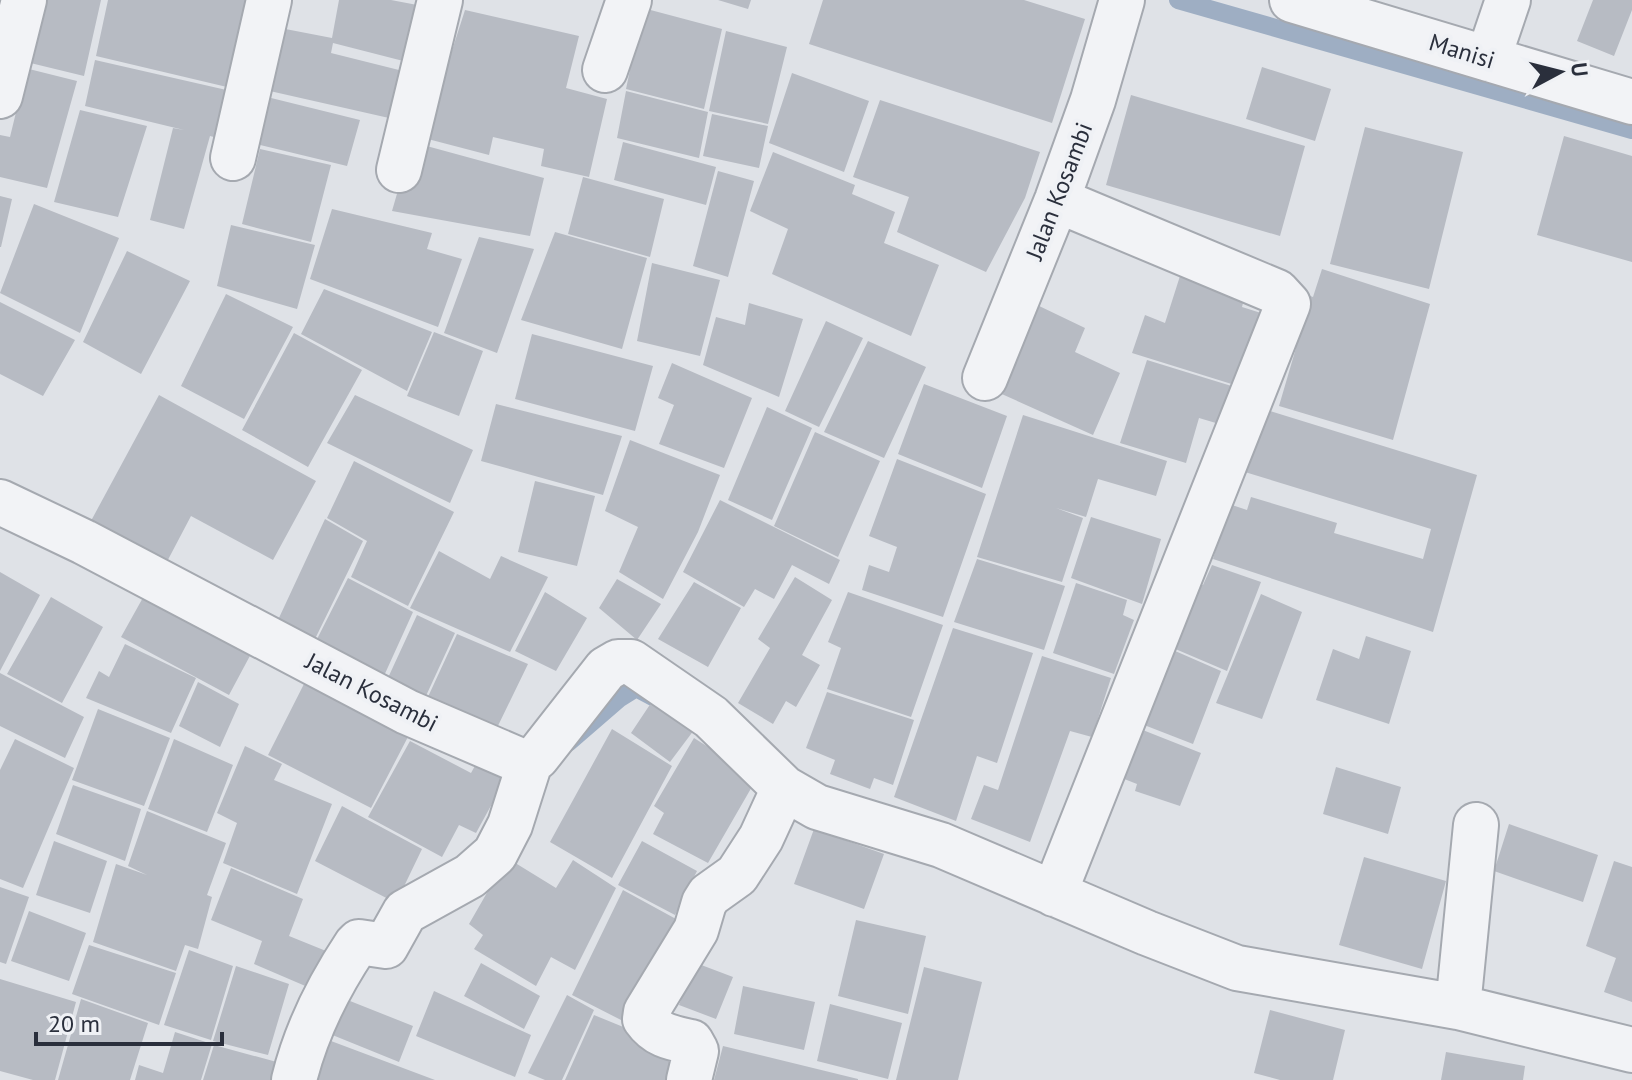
<svg xmlns="http://www.w3.org/2000/svg" width="1632" height="1080" font-family="'PT Sans',sans-serif">
  <rect width="100%" height="100%" fill="#dfe2e7"/>
  <g fill="none" stroke-linecap="round" stroke-linejoin="round">
    <path stroke="#9eaec3" stroke-width="18" d="M1178,0l454,130
      M568,743l52,-45 16,-10 17,9"/>
  </g>
  <path fill="#b7bbc3" d="M43,0h58l-17,76 -70,-17z
    M108,0h138l-19,87 -131,-31z
    M339,0h52l42,8 -18,56 -82,-21 -2,10 72,18 -14,47 -128,-29 14,-62 57,11z
    M718,0h33l-3,9z
    M823,0h201l61,19 -33,104 -243,-79z
    M1593,0h39v10l-18,46 -37,-15z
    M643,8l79,21 -18,80 -78,-20z
    M465,10l114,26 -13,52 41,11 -18,78 -48,-11 3,-17 -51,-12 -4,18 -65,-17z
    M726,31l61,16 -19,77 -59,-13z
    M95,60l149,34 -11,48 -23,-6 -26,93 -34,-9 23,-92 11,2 -99,-24z
    M13,65l64,16 -30,107 -47,-11v-42l10,2 9,-37z
    M1262,67l69,22 -16,52 -69,-22z
    M792,73l77,28 -25,71 -75,-29z
    M626,91l82,21 -9,46 -82,-20z
    M259,95l101,25 -13,46 -99,-24z
    M1131,95l174,51 -25,90 -174,-51z
    M880,100l160,52 -15,46 -39,74 -89,-40 12,-35 -56,-20z
    M80,110l67,16 -29,91 -64,-15z
    M712,114l56,12 -9,42 -56,-12z
    M1365,127l98,25 -34,137 -99,-25z
    M1564,136l68,20v106l-95,-27z
    M412,142l132,36 -14,58 -138,-25z
    M623,142l93,25 -10,38 -92,-25z
    M260,149l71,16 -20,77 -69,-18z
    M773,152l82,33 -3,9 43,18 -11,31 55,22 -28,71 -139,-62 16,-45 -38,-18z
    M718,171l36,10 -26,96 -35,-11z
    M583,177l81,22 -14,58 -82,-23z
    M0,196l12,3 -11,48h-1z
    M34,204l85,34 -39,95 -80,-40z
    M332,209l100,24 -5,16 35,10 -24,68 -128,-48z
    M231,225l84,20 -18,64 -80,-23z
    M555,232l92,26 -25,91 -101,-29z
    M479,237l55,12 -37,104 -53,-20z
    M127,251l63,30 -49,93 -58,-32z
    M652,263l68,17 -20,76 -63,-15z
    M1322,269l108,35 -37,136 -114,-34 17,-58 -15,-5 16,-52 16,6z
    M1180,276l64,23 -2,8 19,6 -23,73 -106,-33 13,-38 20,8z
    M324,289l108,43 -25,59 -106,-57z
    M226,294l67,33 -49,92 -63,-33z
    M0,302l75,38 -32,56 -43,-22z
    M749,303l54,16 -24,78 -76,-32 13,-48 29,8z
    M1035,304l50,24 -10,24 45,21 -27,62 -98,-44z
    M826,321l37,17 -44,89 -34,-16z
    M434,332l49,19 -24,65 -52,-20z
    M294,333l68,37 -54,97 -66,-37z
    M532,334l121,32 -18,65 -120,-32z
    M868,341l58,26 -42,91 -60,-26z
    M1147,360l91,28 -12,38 -27,-8 -13,45 -66,-20z
    M672,363l80,35 -28,70 -65,-24 15,-39 -16,-7z
    M924,384l83,32 -25,72 -84,-34z
    M159,395l157,86 -43,79 -82,-44 -30,57 -76,-41z
    M355,395l118,55 -23,53 -123,-60z
    M496,404l126,32 -19,59 -122,-34z
    M1254,406l223,69 -44,157 -220,-73 16,-55 18,6 4,-13 86,26 -3,10 89,26 8,-30 -196,-60z
    M767,407l45,21 -40,92 -44,-20z
    M1023,415l144,46 -11,35 -58,-17 -12,38 -30,-9 27,10 -21,64 -85,-25z
    M815,432l65,29 -42,96 -64,-31z
    M630,440l90,35 -22,57 -35,67 -44,-27 19,-45 -33,-16z
    M897,459l89,35 -43,123 -81,-27 7,-25 20,7 8,-25 -28,-11z
    M354,461l100,51 -46,94 -57,-29 16,-36 -40,-23z
    M535,481l60,15 -18,70 -59,-14z
    M720,500l120,60 -11,24 -37,-19 -18,34 -19,-10 -11,18 -61,-35z
    M1091,517l70,22 -19,65 -71,-26z
    M325,519l38,22 -49,100 -36,-21z
    M439,551l51,28 11,-23 47,21 -38,75 -100,-44z
    M977,559l88,27 -21,64 -90,-28z
    M1212,565l49,17 -34,89 -54,-23 16,-69 14,6z
    M0,572l40,23 -40,76z
    M795,577l37,23 -30,55 18,10 -24,42 -10,-6 -13,23 -35,-21 32,-55 -12,-9z
    M348,578l65,34 -30,66 -68,-35z
    M617,579l44,25 -24,36 -38,-32z
    M694,582l47,26 -33,59 -50,-28z
    M1076,583l51,17 -4,15 11,5 -20,54 -61,-21z
    M545,592l42,26 -31,53 -41,-20z
    M848,592l95,33 -32,92 -84,-28 14,-41 -13,-6z
    M145,594l107,58 -23,43 -108,-58z
    M1261,594l41,18 -40,107 -46,-16z
    M51,597l52,30 -41,76 -55,-29z
    M417,615l38,18 -30,65 -38,-18z
    M953,628l80,25 -36,110 -20,-7 -21,65 -62,-24z
    M457,634l71,30 -34,70 -67,-35z
    M1366,636l45,15 -22,73 -73,-24 17,-51 26,10z
    M125,644l71,34 -25,55 -85,-35 13,-27 10,6z
    M1166,647l55,24 -28,73 -54,-21z
    M1042,656l69,22 -19,59 -22,-6 -40,111 -59,-23 13,-34 14,5z
    M0,673l84,44 -19,41 -65,-32z
    M307,678l103,55 -39,75 -103,-53z
    M198,682l41,22 -19,43 -41,-21z
    M827,692l87,28 -21,65 -19,-7 -4,11 -40,-15 5,-14 -29,-12z
    M653,700l41,30 -24,32 -39,-29z
    M98,709l72,29 -26,68 -72,-26z
    M1125,723l76,30 -21,53 -45,-15 2,-7 -28,-11z
    M612,729l60,37 -60,112 -62,-36z
    M694,738l63,40 -49,85 -55,-29 11,-21 -10,-7z
    M15,739l59,29 -51,120 -23,-9v-109z
    M174,739l59,26 -26,67 -59,-23z
    M410,741l61,32 5,-9 29,16 -29,53 -17,-8 -17,32 -74,-40z
    M245,746l37,18 -8,16 58,24 -35,90 -74,-31 14,-40 -20,-10z
    M1336,767l65,20 -13,47 -65,-20z
    M73,785l68,24 -16,52 -69,-27z
    M342,806l80,43 -26,54 -81,-42z
    M147,811l79,32 -19,52 5,2 -14,52 -13,-4 -9,26 -83,-29 23,-78 31,11 -19,-9z
    M1509,824l89,31 -15,47 -89,-31z
    M814,829l70,25 -20,55 -70,-25z
    M54,841l53,20 -17,52 -54,-18z
    M642,841l55,30 -22,44 -57,-30z
    M1364,857l82,24 -24,88 -83,-24z
    M507,858l49,30 17,-28 43,28 -41,82 -24,-13 -15,29 -62,-37 9,-14 -14,-11z
    M1614,861l18,6v135l-28,-10 12,-34 -30,-12z
    M231,868l72,31 -14,37 42,17 -14,38 -63,-27 8,-23 -51,-21z
    M0,887l29,10 -23,67 -6,-2z
    M623,890l53,29 -53,102 -51,-26z
    M29,911l57,22 -17,48 -58,-20z
    M856,920l70,16 -18,78 -70,-18z
    M89,945l87,28 -17,52 -87,-31z
    M189,950l44,16 -22,74 -47,-15z
    M481,963l59,33 -16,33 -60,-33z
    M696,963l37,14 -17,42 -37,-14z
    M236,966l53,18 -21,71 -55,-14z
    M924,967l58,15 -24,98h-62z
    M0,979l76,23 -21,78h-22l-33,-9z
    M743,986l72,16 -11,48 -70,-16z
    M434,991l97,44 -16,42 -99,-41z
    M567,995l27,15 -32,70h-17l-17,-7z
    M81,999l67,24 -18,57h-72z
    M345,999l68,27 -14,36 -69,-28z
    M830,1004l72,19 -14,56 -71,-18z
    M1270,1010l75,20 -12,50h-53l-26,-7z
    M594,1015l88,36 -12,29h-105z
    M175,1032l37,12 -11,36h-66l4,-15 24,8z
    M323,1038l112,42h-129z
    M214,1045l70,19 -4,16h-77z
    M723,1046l135,33v1h-144z
    M1446,1052l79,14 -2,14h-82z"/>
  <g fill="none" stroke-linecap="round" stroke-linejoin="round">
    <g stroke="#a5a9b0" stroke-width="48">
      <path id="minor" d="M1292,0l340,102
        M1488,59l20,-59
        M605,70l24,-70
        M0,96l24,-96
        M233,158l36,-158
        M399,170l41,-170
        M985,378l72,-178 36,-100 29,-100
        M0,502l84,40 323,170 114,49 9,1 7,-5 69,-88 12,-7h13l80,55 73,71 33,19 124,38 206,88 90,35 221,39 174,43
        M1054,894l234,-590 -11,-12 -220,-92
        M1458,1007l18,-182
        M294,1080c12,-49 34,-93 62,-135l3,-3 27,4 19,-34 65,-36 25,-22 15,-29 20,-63
        M689,1080l7,-29 -5,-9c-19,-4 -34,-6 -46,-23l1,-7 50,-82 8,-27 5,-8 28,-20 24,-37 23,-50"/>
    </g>
    <use href="#minor" stroke="#f2f3f6" stroke-width="44"/>
  </g>
  <g text-anchor="middle" dominant-baseline="central" stroke-width="8" stroke-linejoin="round" paint-order="stroke">
    <g font-size="24" fill="#2a2f3c" stroke="#eff1f5">
      <text transform="translate(1462 51) rotate(17)">Manisi</text>
      <text transform="translate(1059 191) rotate(-69)">Jalan Kosambi</text>
      <text transform="translate(372 692) rotate(27)">Jalan Kosambi</text>
    </g>
  </g>
  <g transform="translate(1560 72) rotate(83)" stroke="#eff1f5" stroke-width="6" paint-order="stroke">
  <path d="M0-6L14 30L0 20L-14 30Z" fill="#2a2f3c"/>
  <text y="-12" font-size="22" font-weight="bold" text-anchor="middle" fill="#2a2f3c">U</text>
  </g>
  <path d="M36 1032v12h186v-12" fill="none" stroke="#2a2f3c" stroke-width="4"/>
  <text x="48" y="1032" font-size="24" fill="#2a2f3c" stroke="#eff1f5" stroke-width="6" paint-order="stroke">20 m</text>
</svg>
